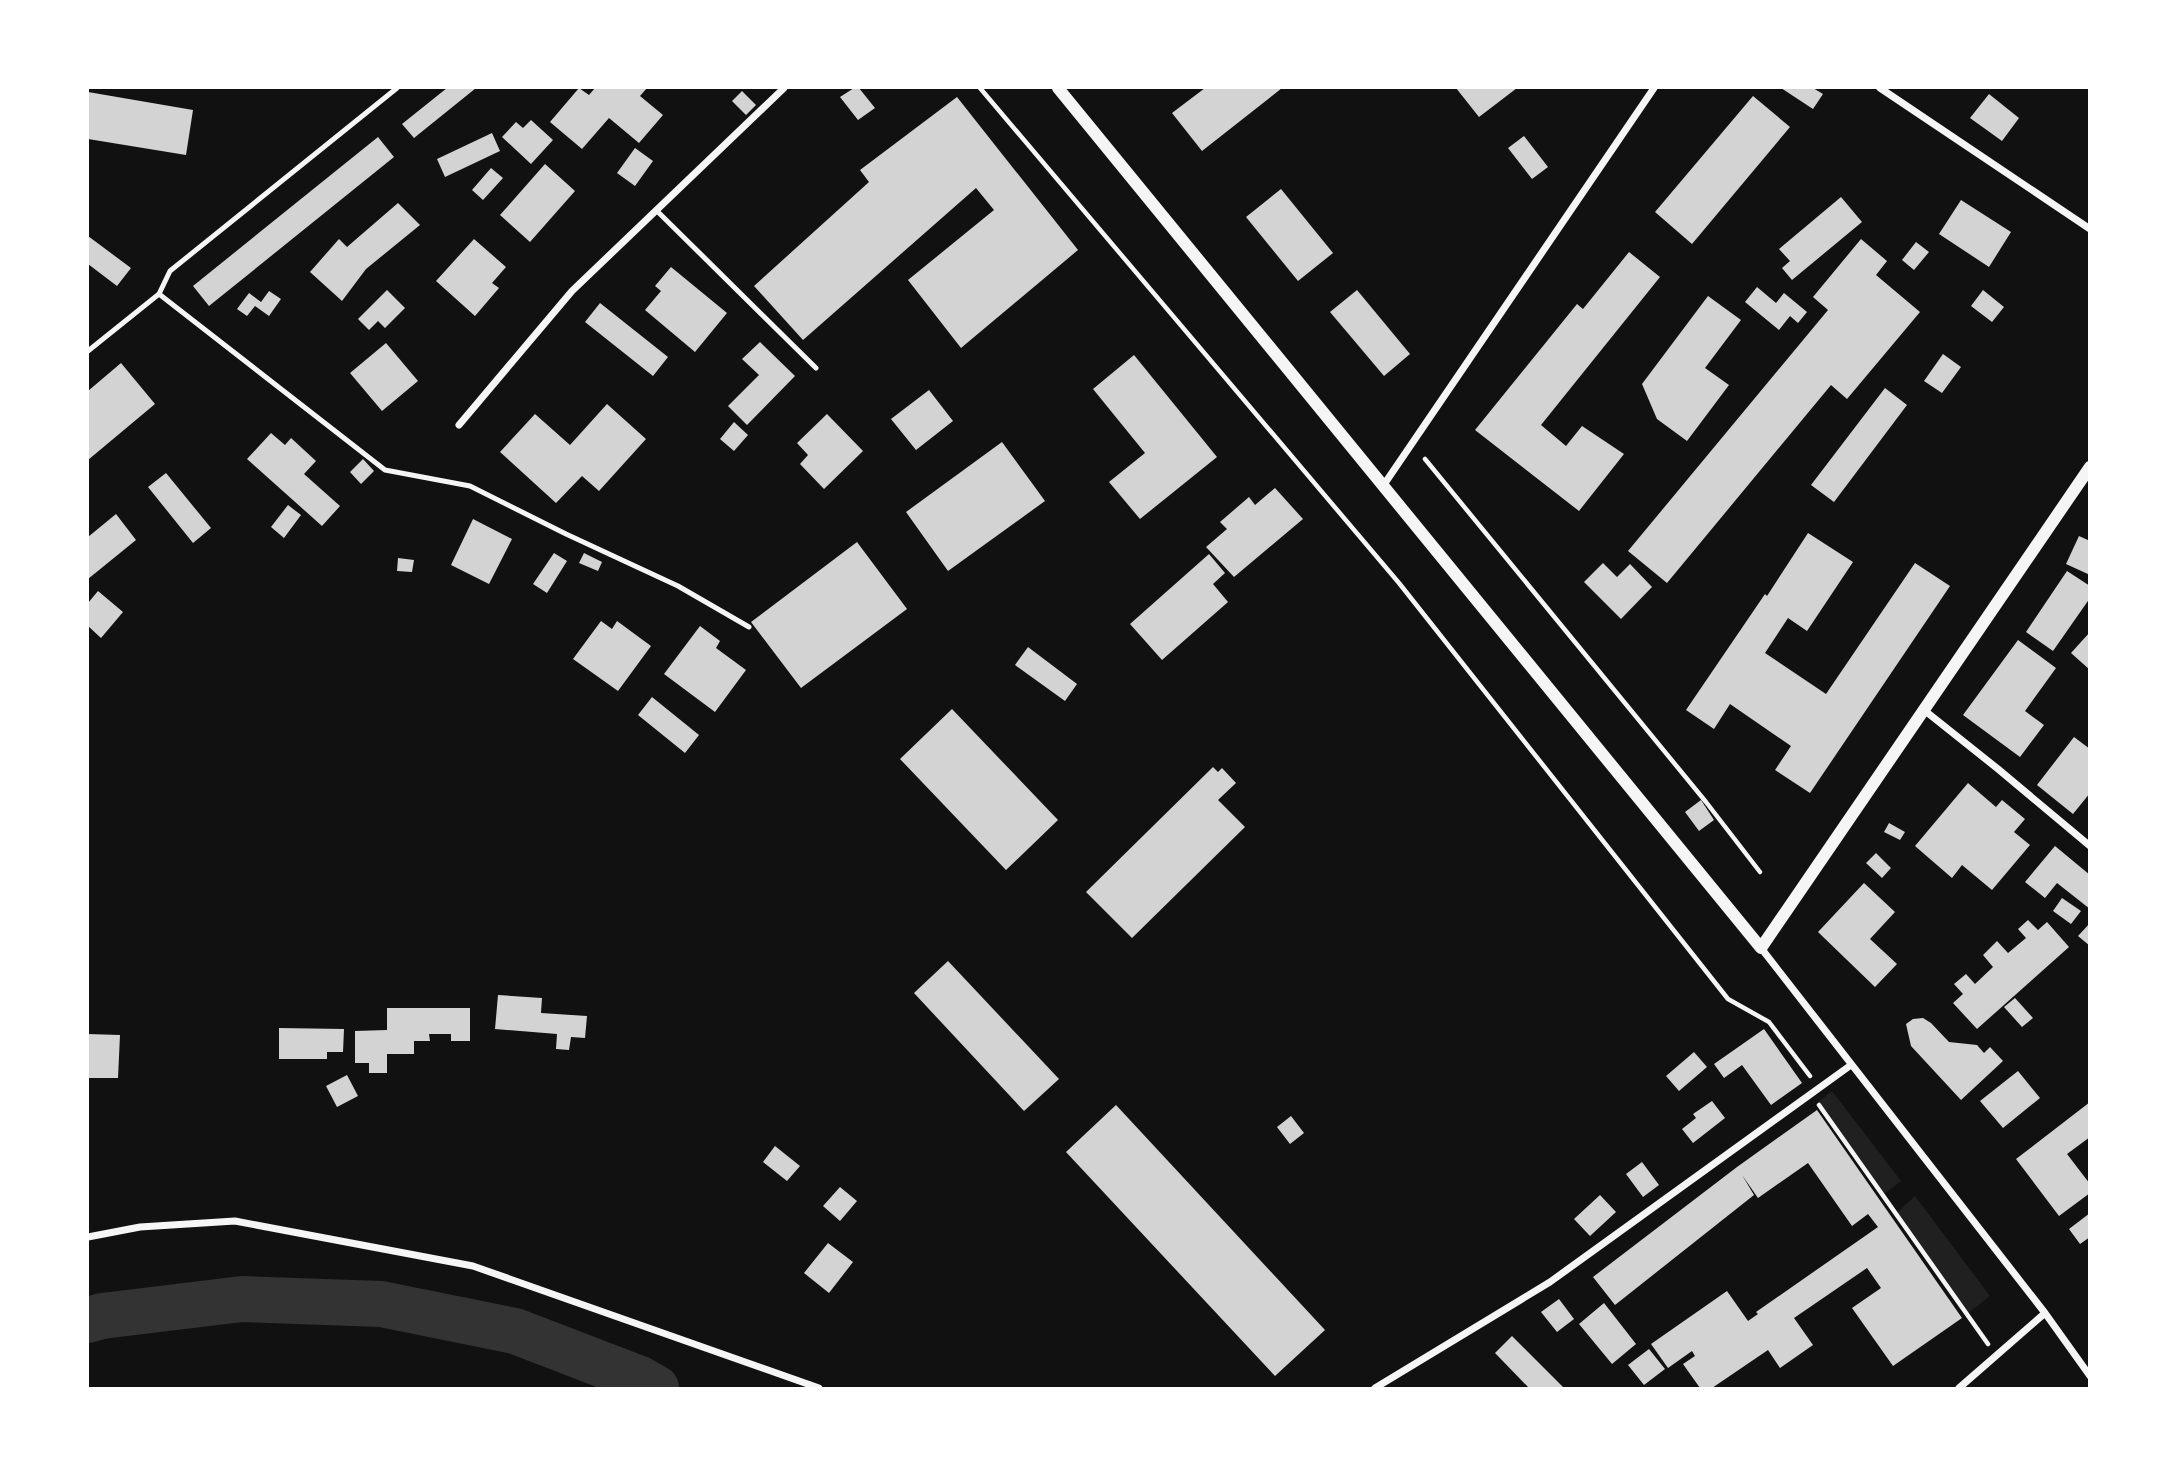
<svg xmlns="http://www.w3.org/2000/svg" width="2177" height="1476" font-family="'Times New Roman',serif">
  <rect width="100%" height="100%" fill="#111"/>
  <path fill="#202020" d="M1832,1091l69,90 -17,13 -66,-92z
    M1915,1196l75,100 -23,18 -71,-100z"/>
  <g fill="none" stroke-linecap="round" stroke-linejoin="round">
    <path stroke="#333" stroke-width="46" d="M88,1320l14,-4 140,-17 139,5 134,27 125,48 16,9"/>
  </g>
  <path fill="#d3d3d3" d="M447,88h29l-62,50 -12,-14z
    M579,88l10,7 6,-7h52l-7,8 23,19 -24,28 -30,-25 -27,31 -32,-27z
    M854,88h5l16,20 -17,12 -18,-23z
    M1205,88h77l-80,63 -30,-38z
    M1456,88h61l-38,29z
    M1781,88h32l10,6 -10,15z
    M742,91l14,14 -10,10 -14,-14z
    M88,92l105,18 -7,45 -98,-16z
    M1989,94l30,24 -17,23 -32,-23z
    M1753,96l37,31 -98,117 -37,-32z
    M957,97l121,153 -117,98 -53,-68 86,-70 -18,-22 -173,152 -49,-54 115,-104 -9,-12z
    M531,120l22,20 -22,24 -29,-27 14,-15 7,6z
    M492,133l8,18 -55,26 -8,-18z
    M1524,136l24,31 -16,12 -24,-31z
    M378,137l16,20 -185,149 -16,-20z
    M635,148l18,13 -18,25 -18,-13z
    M545,164l30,27 -45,51 -30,-27z
    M491,168l12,10 -20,22 -11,-10z
    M1281,189l52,64 -35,28 -52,-64z
    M1841,197l21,25 -70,58 -10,-12 8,-7 -11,-12z
    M1961,200l50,32 -22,35 -50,-33z
    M398,203l22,22 -54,44 -24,32 -32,-29 29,-33 8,8z
    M88,236l43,32 -14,18 -29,-22z
    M474,239l32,28 -14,16 7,5 -24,28 -39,-35z
    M1861,239l26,22 -11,14 44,37 -73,87 -16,-14 -164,198 -39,-32 200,-241 -15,-13z
    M1916,242l13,10 -15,18 -12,-10z
    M1629,252l31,25 -119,148 25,21 16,-20 42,28 -45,57 -104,-81 102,-126 6,5z
    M671,267l56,46 -32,39 -50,-42 16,-19 -6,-5z
    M1757,287l19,16 8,-10 23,19 -9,11 -8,-7 -11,14 -34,-28z
    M387,290l18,18 -20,20 -7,-7 -9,9 -11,-11z
    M1357,290l53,64 -26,22 -54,-64z
    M1983,290l21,17 -12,15 -21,-16z
    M269,291l12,8 -12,17 -14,-10 -8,10 -10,-7 12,-16 12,9z
    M1708,296l33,24 -36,48 24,17 -42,56 -30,-22 -15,-35z
    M600,303l68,54 -15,19 -68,-54z
    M760,342l35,34 -48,49 -19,-19 31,-31 -17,-16z
    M386,343l32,38 -36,30 -32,-38z
    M1943,354l18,13 -19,26 -18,-12z
    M1134,355l83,102 -77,62 -31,-37 36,-29 -52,-64z
    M121,363l34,41 -67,56v-69z
    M1885,388l22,17 -73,97 -23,-17z
    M929,390l24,31 -37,29 -25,-31z
    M607,404l39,35 -47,52 -17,-15 -26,27 -56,-51 35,-38 35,31z
    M827,414l36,37 -39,38 -24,-25 8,-9 -11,-12z
    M734,422l14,13 -14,16 -14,-12z
    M271,433l14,12 6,-7 25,23 -12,13 36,32 -18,20 -75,-67z
    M1002,442l43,59 -97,70 -42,-59z
    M363,459l11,12 -13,13 -11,-12z
    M166,473l45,55 -18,15 -45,-56z
    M1275,488l28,31 -69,58 -28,-30 21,-18 -7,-7 29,-25 6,8z
    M288,505l13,10 -17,23 -13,-11z
    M116,514l20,26 -48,39v-42z
    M473,519l39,20 -23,45 -38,-19z
    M1808,533l45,29 -46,69 -19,-13 -23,35 61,41 89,-131 35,23 -140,207 -35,-23 16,-24 -61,-42 -16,25 -28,-19 79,-116 2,2z
    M2079,536l11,5v34l-24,-11z
    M857,542l50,67 -106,79 -50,-66z
    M554,553l13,8 -20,32 -14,-9z
    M584,553l18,9 -4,9 -19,-8z
    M1209,554l16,19 -12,11 15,18 -66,58 -32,-36z
    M398,558l16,2 -2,12 -15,-1z
    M1603,563l14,14 13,-13 22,23 -31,32 -37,-37z
    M2067,571l23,15v12l-37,53 -27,-19z
    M98,591l25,21 -22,26 -13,-12v-23z
    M601,621l11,8 5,-8 34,25 -33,45 -45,-32z
    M700,626l20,15 -4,7 30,22 -31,42 -51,-38z
    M2090,632v38l-19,-17z
    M2018,640l38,28 -31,43 19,14 -24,32 -57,-42z
    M1028,647l49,37 -12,17 -50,-36z
    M652,697l47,38 -14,18 -47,-38z
    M952,709l106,111 -52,50 -106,-111z
    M2074,737l16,12v44l-17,21 -36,-29z
    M1213,767l5,5 4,-4 14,15 -18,17 27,27 -113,111 -46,-46z
    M1968,783l28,24 6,-7 23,19 -11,13 16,13 -38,45 -30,-25 -10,13 -37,-32z
    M1701,800l13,20 -15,11 -14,-19z
    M1889,823l16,9 -5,8 -16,-8z
    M2055,846l35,29v34l-33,-26 -12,15 -20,-16z
    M1876,853l15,15 -9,10 -16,-15z
    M1864,883l31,29 -25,27 27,25 -22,23 -57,-55z
    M2062,898l19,13 -10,13 -18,-13z
    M2028,920l10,10 9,-8 22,25 -92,82 -24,-26 10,-9 -9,-10 12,-10 9,10 18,-17 -10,-12 14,-14 11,12 18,-15 -8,-9z
    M2090,923v23l-12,-10z
    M948,961l111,118 -35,32 -110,-118z
    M498,995l44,3 -1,15 46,3 -2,22 -14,-1 -2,13 -13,-1 1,-15 -62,-5z
    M2015,998l18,20 -11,9 -18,-20z
    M387,1008h83v33h-19v-7h-22l1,7h-16v13h-27v19h-18v-10h-14v-32l32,-1z
    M1923,1018l8,5 18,19 28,3 7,8 6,-6 13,14 -42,39 -50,-54 -5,-22 7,-5z
    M279,1028l65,1 -1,23h-16v7h-48z
    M1764,1029l38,54 -31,22 -29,-40 -18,13 -10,-14z
    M88,1034l32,1 -2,43h-30z
    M1694,1052l13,15 -28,24 -13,-15z
    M2018,1071l22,27 -37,30 -23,-27z
    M347,1075l11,21 -21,11 -11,-21z
    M1712,1101l13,17 -32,25 -11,-14 14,-11 -3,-4z
    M2090,1102v35l-23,17 23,30v9l-31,23 -43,-57z
    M1116,1105l209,225 -50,46 -209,-224z
    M1817,1110l145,208 -69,48 -41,-58 29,-20 -14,-20 -73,50 19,27 -33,23 -12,-18 -56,38h-12l-17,-24 12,-8 -3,-5 -24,17 -17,-24 76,-53 21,30 10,-7 -2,-2 122,-85 -10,-13 -16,12 -44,-63 -50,35 -16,-23 12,20 -139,110 -22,-28 144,-110z
    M1291,1116l13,17 -14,11 -13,-17z
    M775,1146l25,20 -13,15 -24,-19z
    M1642,1162l17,23 -16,12 -17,-23z
    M840,1187l17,14 -17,20 -17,-15z
    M1600,1195l16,17 -26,24 -16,-17z
    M2090,1213v24l-10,7 -11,-15z
    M828,1243l25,19 -24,31 -25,-20z
    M1559,1299l15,20 -17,13 -16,-20z
    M1604,1303l32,41 -24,20 -33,-40z
    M1512,1336l52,52h-35l-34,-35z
    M1649,1349l16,20 -21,16 -16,-20z"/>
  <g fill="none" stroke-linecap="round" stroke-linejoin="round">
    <path stroke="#f5f5f5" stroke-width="4.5" d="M980,88l419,495 329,416 41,23 41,54
      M1425,459l281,343 54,70
      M1819,1105l169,239"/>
    <path stroke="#f5f5f5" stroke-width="5" d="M656,210l160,158
      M159,294l226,176 85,16 96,48 112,52 71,41
      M88,351l71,-57 11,-23 227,-183"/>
    <path stroke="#f5f5f5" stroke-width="7" d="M1880,88l210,141
      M459,425l113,-134 212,-203
      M1383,486l271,-398
      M1924,710l74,59 92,77
      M1761,948l284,365 45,63
      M88,1237l52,-10 95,-6 238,45 346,122
      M1375,1388l175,-106 301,-217
      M1959,1388l86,-75"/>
    <path stroke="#f5f5f5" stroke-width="12" d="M1058,88l703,860 329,-481"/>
  </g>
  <rect width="2177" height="1476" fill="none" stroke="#ffffff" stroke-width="178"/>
</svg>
